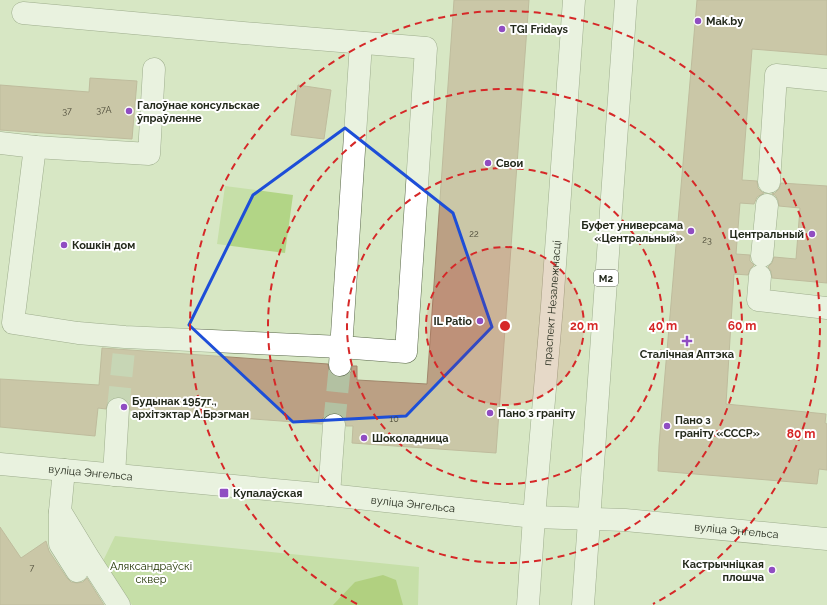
<svg xmlns="http://www.w3.org/2000/svg" width="827" height="605" font-family="Raleway,sans-serif">
  <rect width="100%" height="100%" fill="#d7e7c4"/>
  <path fill="#b2d586" d="M225,186l68,9 -8,58 -68,-9z
    M115,536l304,31 -1,38h-286l-29,-44z"/>
  <path fill="#83b42e" d="M383,575l13,5 7,25h-70l22,-23z"/>
  <path fill="#bba084" stroke="#a1876c" d="M454,0h75l-33,453 -144,-10 1,-17h-7l-1,-7 -4,-5 -6,-1 -7,1 -5,4 -1,6 -192,-14 -1,-7 -4,-5 -7,-1 -5,1 -5,4 -2,7 -8,-1 -3,28 -95,-9v-48l99,6 3,-37 226,16 1,7 4,4 6,2 7,-1 5,-4 1,-6h5v14l70,4z
    M697,0h130v55l-75,-6 -10,131 15,1 1,7 4,4 2,1 -2,1 -5,3 -3,7 -14,-1 -4,51 14,1v6l4,4 -4,4 -2,6 -14,-1 -8,130 100,10 -1,9 2,1v46l-8,-1 -2,15 -159,-13 1,-25 3,-37z
    M90,78l47,3 -5,58 -132,-9v-45l89,7z
    M298,85l33,5 -7,49 -33,-4z
    M781,183l46,3v97l-55,-5 -1,-7 -3,-4 4,-4 2,-6 22,2 4,-51 -21,-2 -1,-6 -3,-5 -3,-1 3,-1 4,-4z
    M0,527l21,31 25,-17 3,10 18,27 4,4 6,1 6,-1 4,-4 17,27h-104z"/>
  <g fill="none" stroke-linecap="round" stroke-linejoin="round">
    <path stroke="#b3c1a2" stroke-width="22" stroke-dasharray="22 11" stroke-linecap="butt" d="M118,409l6,-59
      M334,425l6,-60"/>
    <g stroke="#596749" stroke-width="23">
      <g id="minor">
        <path d="M0,143l35,4 -22,176 65,10 47,4 216,10 65,5 20,-304 -183,-15 -220,-20"/>
        <path d="M35,147l114,7 5,-85"/>
        <path d="M769,182l7,-107 51,5"/>
        <path d="M762,256l5,-51"/>
        <path d="M760,276l-2,24 69,8"/>
        <path d="M340,365l21,-322"/>
        <path id="s1" d="M0,464l329,31 205,22"/>
        <path d="M64,470l-4,41 28,46 31,48"/>
        <path d="M114,475l4,-66"/>
        <path d="M329,495l5,-70"/>
        <path d="M60,512v32l17,27"/>
      </g>
    </g>
    <g stroke="#596749" stroke-width="23">
      <g id="major">
        <path id="s2" d="M534,517l91,3 202,19"/>
        <path id="s3" d="M528,605l6,-88 18,-211 22,-306"/>
        <path d="M583,605l43,-605"/>
      </g>
    </g>
    <use href="#minor" stroke="#fff" stroke-width="22"/>
    <use href="#major" stroke="#fff" stroke-width="22"/>
  </g>
  <path d="M0 0H827V605H0ZM345,128l108,85 39,114 -86,89 -113,6 -104,-97 64,-130z" fill="#d7e7c4" fill-opacity=".55" fill-rule="evenodd"/>
  <path fill="none" stroke="#1d4ed8" stroke-width="3" stroke-linejoin="round" d="M345,128l108,85 39,114 -86,89 -113,6 -104,-97 64,-130z"/>
  <circle cx="505" cy="326" r="79" fill="#d62828" fill-opacity=".12"/>
  <g fill="none" stroke="#d62828" stroke-width="2" stroke-dasharray="7 5">
    <circle cx="505" cy="326" r="79"/>
    <circle cx="505" cy="326" r="158"/>
    <circle cx="505" cy="326" r="237"/>
    <path d="M357 604A315 315 0 1 1 653 604"/>
  </g>
  <g fill="#904dc2" stroke="#fff" stroke-width="1.5">
    <circle cx="698" cy="21" r="4"/>
    <circle cx="502" cy="29" r="4"/>
    <circle cx="129" cy="111" r="4"/>
    <circle cx="488" cy="163" r="4"/>
    <circle cx="691" cy="231" r="4"/>
    <circle cx="812" cy="234" r="4"/>
    <circle cx="64" cy="245" r="4"/>
    <circle cx="480" cy="321" r="4"/>
    <path d="M685 335h4v4h4v4h-4v4h-4v-4h-4v-4h4z"/>
    <circle cx="124" cy="407" r="4"/>
    <circle cx="490" cy="413" r="4"/>
    <circle cx="667" cy="426" r="4"/>
    <circle cx="364" cy="438" r="4"/>
    <rect x="219" y="488" width="10" height="10" rx="2"/>
    <circle cx="772" cy="570" r="4"/>
  </g>
  <g text-anchor="middle" dominant-baseline="central" stroke-width="4" stroke-linejoin="round" paint-order="stroke">
    <g font-size="9" fill="#494735">
      <text x="104" y="110">37А</text>
      <text x="67" y="111">37</text>
      <text x="474" y="234">22</text>
      <text x="707" y="240">23</text>
      <text x="394" y="419">10</text>
      <text x="32" y="568">7</text>
    </g>
    <rect fill="#fff" stroke="#65695f" stroke-width="1" x="594" y="270" width="24" height="16" rx="3"/>
    <g font-size="10" font-weight="bold" fill="#23291b">
      <text x="606" y="278">М2</text>
    </g>
    <g font-size="11" font-weight="bold" fill="#23291b" stroke="#fff" text-anchor="start">
      <text x="706" y="21">Mak.by</text>
      <text x="510" y="29">TGI Fridays</text>
      <text x="137" y="105">Галоўнае консульскае<tspan x="137" dy="13">ўпраўленне</tspan></text>
      <text x="496" y="163">Свои</text>
      <text x="683" y="225" text-anchor="end">Буфет универсама<tspan x="683" dy="13">«Центральный»</tspan></text>
      <text x="804" y="234" text-anchor="end">Центральный</text>
      <text x="72" y="245">Кошкін дом</text>
      <text x="472" y="321" text-anchor="end">IL Patio</text>
      <text x="687" y="354" text-anchor="middle">Сталічная Аптэка</text>
      <text x="132" y="401">Будынак 1957г.,<tspan x="132" dy="13">архітэктар А.Брэгман</tspan></text>
      <text x="498" y="413">Пано з граніту</text>
      <text x="675" y="420">Пано з<tspan x="675" dy="13">граніту «СССР»</tspan></text>
      <text x="372" y="438">Шоколадница</text>
      <text x="233" y="493">Купалаўская</text>
      <text x="764" y="564" text-anchor="end">Кастрычніцкая<tspan x="764" dy="13">плошча</tspan></text>
    </g>
    <g font-size="11" fill="#23291b" stroke="#fff">
      <text stroke="none"><textPath href="#s3" startOffset="303">праспект Незалежнасці</textPath></text>
      <text stroke="none"><textPath href="#s1" startOffset="91">вуліца Энгельса</textPath></text>
      <text stroke="none"><textPath href="#s1" startOffset="415">вуліца Энгельса</textPath></text>
      <text stroke="none"><textPath href="#s2" startOffset="203">вуліца Энгельса</textPath></text>
    </g>
    <g font-size="11" fill="#203300" stroke="#fff">
      <text x="151" y="566">Аляксандраўскі<tspan x="151" dy="13">сквер</tspan></text>
    </g>
  </g>
  <circle cx="505" cy="326" r="6" fill="#d62828" stroke="#fff" stroke-width="2"/>
  <g font-size="12" text-anchor="middle" font-weight="bold" fill="#d62828" stroke="#fff" stroke-width="4" stroke-linejoin="round" paint-order="stroke">
    <text x="584" y="330">20 m</text>
    <text x="663" y="330">40 m</text>
    <text x="742" y="330">60 m</text>
    <text x="801" y="438">80 m</text>
  </g>
</svg>
